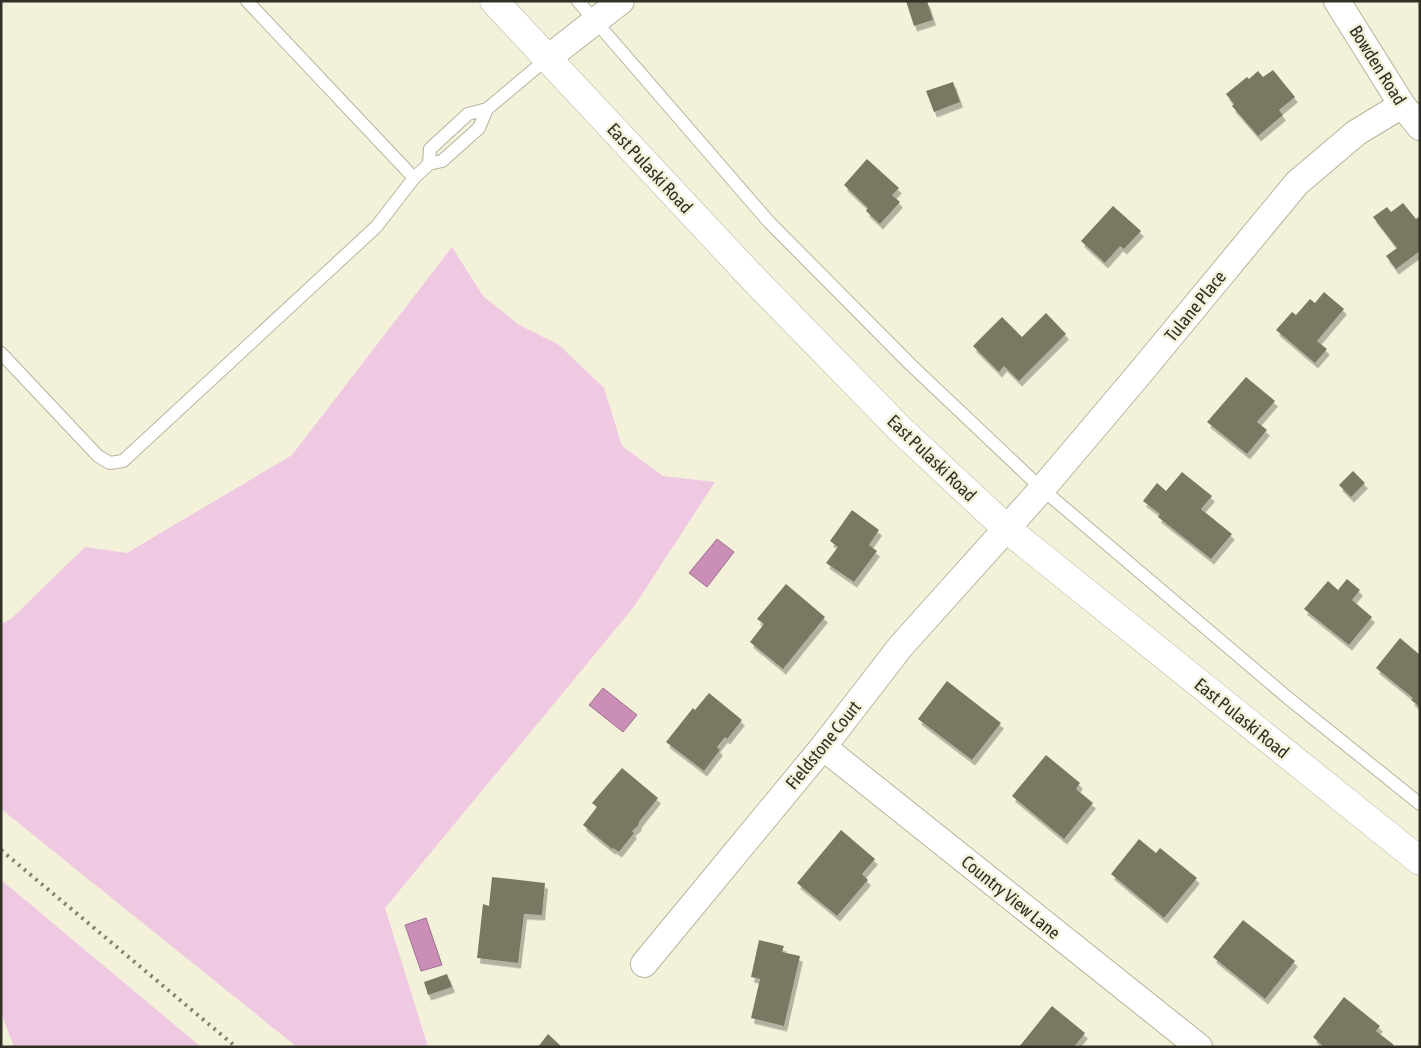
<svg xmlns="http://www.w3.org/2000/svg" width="1421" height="1048" font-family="'Asap Condensed',sans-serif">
  <defs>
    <filter id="shadow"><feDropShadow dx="3" dy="5.5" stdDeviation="0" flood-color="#0004"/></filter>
  </defs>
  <rect width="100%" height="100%" fill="#f4f1da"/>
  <path fill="#efc9e2" d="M452,247l31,49 36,29 40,20 45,43 18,58 41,30 52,6 -82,126 -248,300 43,139h-131l-296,-238v-185l10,-5 74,-72 42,6 165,-98z
    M1,880l10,8 190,159h-187l-13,-34z"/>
  <path fill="#ca8eb7" stroke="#9c728c" d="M717,539l17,13 -27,35 -18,-14z
    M603,688l34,27 -14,17 -34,-27z
    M426,918l16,47 -21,6 -16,-46z"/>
  <path fill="#7a7864" filter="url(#shadow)" d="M906,1h21l6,19 -19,6z
    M1273,70l22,27 -16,13 4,5 -25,21 -26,-30 2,-2 -8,-10 21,-17 2,2 9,-8 5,6z
    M953,82l7,20 -26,10 -8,-21z
    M867,159l32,29 -7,7 8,7 -20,22 -14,-13 2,-3 -24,-23z
    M1403,203l13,16 4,-3v35l-24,18 -10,-13 11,-8 -24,-31 14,-10 4,5z
    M1113,206l28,25 -17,18 -4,-3 -15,17 -24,-22z
    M1324,292l20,17 -27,32 10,8 -12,14 -39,-33 16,-18 4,3 14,-16 5,4z
    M1046,313l20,21 -47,47 -15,-15 -5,6 -26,-26 29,-29 20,20z
    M1246,377l29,24 -18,21 10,8 -20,24 -40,-32z
    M1353,471l12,12 -14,14 -12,-12z
    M1182,472l30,24 -11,13 31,25 -21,25 -53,-42 2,-3 -17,-13 14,-18 9,8z
    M852,510l27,20 -10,15 8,6 -23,31 -28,-19 12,-16 -8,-6z
    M1347,579l13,11 -8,10 20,17 -23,28 -45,-36 24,-28 10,9z
    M786,584l39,33 -42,52 -33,-27 14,-18 -7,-5z
    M1400,638l20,17v52l-9,-7 2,-2 -37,-30z
    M947,681l54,42 -29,37 -54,-41z
    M709,693l33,27 -15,19 -2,-2 -8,10 3,3 -16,21 -38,-29 27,-34 2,2z
    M1046,755l34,28 -4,6 17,14 -29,36 -52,-43z
    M622,768l36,30 -19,24 -1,4 -6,5 2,2 -15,19 -6,-4 -1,1 -29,-24 14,-18 -5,-4z
    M841,830l34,29 -13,15 6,6 -31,36 -40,-33z
    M1139,839l17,14 4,-5 37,30 -33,40 -53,-44z
    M492,877l53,6 -3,32 -18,-1 -6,49 -41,-5 6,-54 6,2z
    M1243,920l52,41 -30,38 -52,-42z
    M759,940l25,6 -2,6 18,4 -16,70 -33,-8 9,-39 -9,-2z
    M447,974l5,13 -24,8 -4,-13z
    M1344,997l36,29 -4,5 18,14 -2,2h-68l-11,-10z
    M1052,1006l33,27 -11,14h-55z
    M548,1034l14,13h-24z"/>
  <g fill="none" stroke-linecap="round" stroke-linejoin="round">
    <g stroke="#b7b49f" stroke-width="14">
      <path id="lane" d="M247,1l167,177
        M578,1l191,221 142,143 131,124 246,209 132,106
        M429,164l1,-15 38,-35 19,-5 61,-51
        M1,353l97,103 12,7 13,-2 253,-234 38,-49 15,-14 13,-3 37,-33 8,-19"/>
    </g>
    <g stroke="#b7b49f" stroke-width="28">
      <path id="street" d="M1337,1l65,104 18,22
        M548,58l73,-57
        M823,747l376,300
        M644,964l179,-217 78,-101 141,-157 98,-116 157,-190 59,-50 46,-28"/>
    </g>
    <g stroke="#b7b49f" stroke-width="29">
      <path id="secondary" d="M494,1l254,272 153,157 106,99 413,332"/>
    </g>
    <use href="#lane" stroke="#fff" stroke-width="12"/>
    <use href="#street" stroke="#fff" stroke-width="26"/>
    <use href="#secondary" stroke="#fff" stroke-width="28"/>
    <path stroke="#838172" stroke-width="4" stroke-dasharray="2.5 5" stroke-linecap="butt" d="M1,850l235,197"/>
  </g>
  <g text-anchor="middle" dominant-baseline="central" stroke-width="5" stroke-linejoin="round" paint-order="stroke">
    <g font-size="18" fill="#313027" stroke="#f4f1da">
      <text transform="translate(1378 65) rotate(58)">Bowden Road</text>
      <text transform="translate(650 168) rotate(47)">East Pulaski Road</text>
      <text transform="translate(1195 306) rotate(-51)">Tulane Place</text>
      <text transform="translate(932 458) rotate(44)">East Pulaski Road</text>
      <text transform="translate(1242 718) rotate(39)">East Pulaski Road</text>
      <text transform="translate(823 745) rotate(-51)">Fieldstone Court</text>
      <text transform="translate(1011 897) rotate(39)">Country View Lane</text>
    </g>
  </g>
  <rect width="1421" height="1048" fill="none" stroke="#313027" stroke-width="5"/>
</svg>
